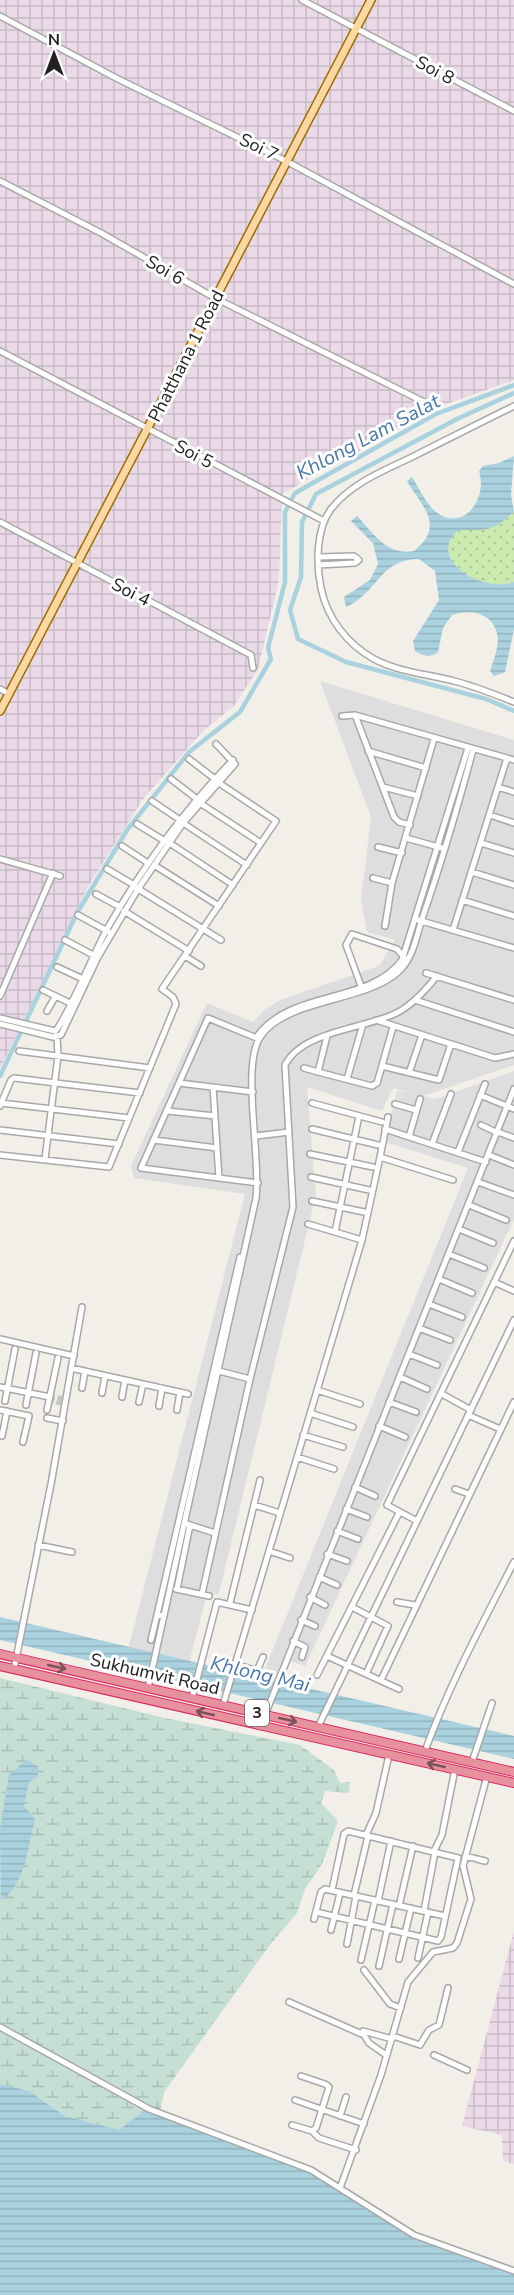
<svg xmlns="http://www.w3.org/2000/svg" width="514" height="2295" font-family="'Nunito Sans',sans-serif">
  <defs>
    <pattern id="industrial-grid" width="8" height="8" patternUnits="userSpaceOnUse" patternTransform="scale(1.5)"><rect width="8" height="8" fill="#eadae7"/><path d="M0 4h8M4 0v8" fill="none" stroke="#c8bbc6"/></pattern>
    <pattern id="grass-dots" width="8" height="8" patternUnits="userSpaceOnUse" patternTransform="scale(1.5)"><rect width="8" height="8" fill="#cbeaaf"/><path d="M2 2h.1M6 6h.1" fill="none" stroke="#aec896" stroke-width="1.8" stroke-linecap="round"/></pattern>
    <pattern id="wetland-marsh" width="20" height="14" patternUnits="userSpaceOnUse" patternTransform="scale(1.5)"><rect width="20" height="14" fill="#c5dfd4"/><path d="M1 5h8M5 5V1M11 12h8M15 12V8" fill="none" stroke="#a9bfb6"/></pattern>
    <pattern id="water-rules" width="6" height="5" patternUnits="userSpaceOnUse" patternTransform="scale(1.5)"><rect width="6" height="5" fill="#a9d1de"/><path d="M0 2.5h6" fill="none" stroke="#91b3be"/></pattern>
  </defs>
  <rect width="100%" height="100%" fill="#f1efe8"/>
  <path fill="#dfdede" d="M320,681l194,59v325l-91,31 12,3 79,-28v148l-209,447 -17,-6 -17,42 -6,-2 11,-27 -11,-4 203,-501 -83,-26 12,-51 10,1 -14,-4 -11,23 -75,-24 9,108 -97,398 -13,5 -17,65 -61,-13 117,-456 -111,-16 -3,-12 76,-163 46,19 11,-12 16,-10 99,-34 16,-26 -28,-8 -6,-31 10,-84z"/>
  <path fill="url(#industrial-grid)" d="M0,0h514v380l-76,27 -156,87 -3,86 -21,89 -24,37 -30,24 -61,69 -54,86 -89,184z
    M514,1931v233l-11,-3 -1,-26 -40,-9z"/>
  <path fill="url(#grass-dots)" d="M514,512v70c-30,11 -89,-21 -56,-52 31,0 32,1 56,-18z"/>
  <path fill="url(#wetland-marsh)" d="M0,1678l165,40 135,27 34,25 6,13 10,-1 -1,11 -24,-2 -4,12 17,18 -16,43 -17,25 -8,24 -28,33 -105,146 -10,49c-20,-4 -44,-5 -63,-12 -33,-11 -55,-44 -91,-43z"/>
  <path fill="url(#water-rules)" d="M514,456l-3,39 3,17c-24,20 -24,18 -56,18 -33,31 26,63 56,52v47l-9,43 -11,4 -4,-5c3,-9 8,-22 8,-32 -2,-25 -26,-31 -46,-24l-9,13 -5,24c-8,6 -14,4 -23,-1l-2,-10 26,-41 -4,-29 -16,-12c-40,0 -40,33 -73,48l-2,-10 26,-17 8,-16 -5,-21 -22,-22 6,-5c17,18 30,40 57,35 32,-26 8,-44 -7,-70l5,-4c7,11 14,27 24,35 28,21 52,-14 43,-41l4,-5 16,-3z
    M0,1617l514,119v23l-514,-119z
    M27,1759l11,8v9l-9,6 -5,24 11,13c-7,26 -9,66 -34,81l-1,-71 9,-54z
    M0,2084l29,7 36,25 54,14 29,-22 163,62 90,59 113,41v25h-514z"/>
  <g fill="none" stroke-linecap="round" stroke-linejoin="round">
    <path stroke="#a9d1de" stroke-width="4.5" d="M514,393l-57,26 -141,75 -14,28 -1,55 -11,33 8,29 48,23 140,37 28,12
      M0,1076l77,-163 50,-83 62,-78 51,-40 31,-53 -3,-11 17,-66v-70l10,-19 141,-79 78,-29"/>
    <path stroke="#c7c6c0" stroke-width="5" stroke-dasharray="5 2.5" stroke-linecap="butt" d="M50,1397l16,2
      M49,1400l16,4"/>
    <g stroke="#a8a8a8" stroke-width="8">
      <path id="minor" d="M302,0l212,111
        M0,16l116,62 170,83 228,123
        M0,181l101,52 114,65 213,106
        M0,351l324,170
        M514,406c-33,16 -66,33 -98,49 -30,15 -64,27 -85,54 -15,20 -15,55 -10,79 6,30 26,56 53,71 24,13 54,15 80,22 20,5 40,13 60,21
        M0,522l251,133 2,13
        M318,557l36,-1 5,4 -4,3 -37,2
        M0,689l9,5
        M342,716l13,-1
        M368,751l58,17
        M189,759l26,20
        M171,779l26,20
        M383,787l35,9
        M498,787l16,5
        M152,801l28,19
        M200,803l61,40
        M490,815l24,8
        M183,823l64,42
        M137,824l26,16
        M410,825l-11,-3 -5,-5 -39,-102 159,45
        M406,838l36,10
        M168,842l65,43
        M481,843l33,10
        M122,846l26,17
        M378,847l24,6
        M0,859l60,17
        M154,865l65,41
        M107,869l27,16
        M472,872l42,13
        M373,878l19,5
        M135,887l86,53
        M96,894l24,13
        M462,900l52,16
        M124,911l65,40
        M78,915l31,17
        M418,920l96,28
        M385,926l7,-43 42,-144
        M453,930l54,-172
        M65,940l28,15
        M185,956l16,10
        M57,967l28,13
        M426,973l88,27
        M361,986l-15,-41 6,-11 45,15 7,8
        M43,990l27,13
        M0,996l53,-123
        M415,1000l99,32
        M47,1011l8,-14
        M0,1018l55,13
        M376,1020l119,38 19,-4
        M0,1024l53,13 8,-2 37,-78 40,-68 45,-66 52,-59 -19,-20
        M55,1031c10,-8 41,-83 52,-102 35,-61 76,-118 126,-169
        M258,1035c35,-46 112,-31 144,-75l66,-212
        M327,1036l-9,36 54,14 5,-3 16,-56
        M19,1051l131,17
        M382,1066l57,14 12,-36
        M304,1068l14,4
        M409,1073l13,-38
        M347,1079l16,-55
        M179,1083l29,-65 51,21
        M213,1087l6,91
        M253,1092l-74,-9 -38,85 117,15
        M480,1095l34,14
        M1,1103l128,15
        M312,1103l70,19
        M395,1104l21,6
        M0,1106l11,-26 3,-2 126,15
        M168,1111l47,5
        M481,1125l17,8
        M312,1129l66,16
        M385,1129l101,33
        M0,1130l119,14
        M498,1132l16,6
        M256,1136l33,-4
        M409,1137l11,-38
        M154,1140l63,8
        M432,1144l19,-50
        M458,1152l27,-68
        M310,1154l63,13
        M0,1155l109,12 67,-163 -3,-7 -11,-8 114,-168 -57,-38
        M489,1155l25,10
        M380,1157l8,-40
        M45,1159l13,-103 -1,-20
        M311,1177l58,13
        M478,1182l36,13
        M312,1201l52,11
        M469,1205l37,15
        M308,1224l54,16
        M459,1229l34,14
        M335,1232l24,-116
        M449,1254l35,14
        M439,1279l33,14
        M494,1282l20,9
        M429,1304l33,13
        M419,1328l31,12
        M0,1339l74,17
        M409,1354l28,11
        M71,1368l117,26
        M219,1371l31,8
        M400,1377l27,12
        M0,1387l50,10
        M82,1388l3,-17
        M317,1390l43,14
        M102,1393l3,-17
        M442,1394l29,16
        M122,1397l3,-17
        M5,1401l10,-52
        M139,1402l4,-18
        M389,1402l27,10
        M26,1405l10,-52
        M159,1406l3,-18
        M0,1410l29,6 -6,26
        M47,1410l11,-52
        M177,1410l3,-18
        M310,1413l43,14
        M468,1415l32,14
        M47,1418l16,3
        M379,1426l26,11
        M303,1435l40,12
        M2,1436l5,-25
        M297,1457l37,12
        M355,1487l20,9
        M455,1489l14,5
        M254,1505l26,8
        M346,1509l21,8
        M417,1521l-30,-16 127,-264
        M187,1524l28,9
        M337,1531l21,8
        M38,1545l34,7
        M269,1551l21,7
        M327,1554l20,7
        M319,1577l18,8
        M176,1589l33,7
        M177,1589l13,-64
        M202,1594l48,-215 43,-172 -8,-142c17,-33 75,-36 107,-50 18,-7 33,-24 45,-39
        M310,1597l15,8
        M397,1602l18,3
        M230,1603l30,-123
        M352,1607l36,19 -22,48
        M164,1616l-7,-1 83,-358
        M301,1620l14,6
        M151,1640l6,-25
        M293,1641l12,6 -3,10
        M327,1656l72,33
        M235,1664l22,7 6,-14
        M14,1669l37,-185 31,-177
        M317,1675l82,-162
        M381,1680l133,-278
        M148,1688l108,-490c5,-41 -14,-128 3,-159 23,-40 103,-36 138,-66 17,-14 19,-37 26,-57 19,-55 35,-110 50,-166
        M192,1698l25,-96 35,8
        M223,1705l139,-465 18,-83 73,23
        M265,1715l249,-626
        M318,1727l196,-407
        M425,1751c24,-66 57,-127 89,-189
        M472,1762l20,-59
        M366,1835l10,-22 13,-58
        M434,1851l8,-16 13,-66
        M465,1857l9,1
        M477,1859l8,2
        M354,1895l14,-59
        M378,1901l13,-60
        M399,1906l14,-60
        M424,1911l11,-59
        M316,1912l122,29 3,-4 17,-79 -110,-27 -4,3 -12,56
        M314,1919l7,-27 4,-3 120,27
        M331,1930l9,-37
        M347,1944l9,-48
        M418,1958l10,-46
        M399,1959l12,-51
        M361,1960l14,-60
        M379,1966l14,-62
        M364,1970l26,34 11,4
        M289,2002l75,33 5,8 17,12
        M0,2027l149,82 162,61 103,65 100,36
        M363,2031l29,8
        M393,2036l27,9 9,-15 10,-5 9,-37
        M434,2055l33,15
        M301,2076l24,8 4,3 -13,41 -4,3
        M295,2100l69,24
        M340,2116l6,-19
        M292,2125l20,6 7,7 37,12
        M340,2188l41,-113 27,-93 25,-30 20,-4 4,-5 14,-44 -8,-33 24,-90"/>
    </g>
    <g stroke="#9e6e01" stroke-width="10">
      <path id="major" d="M0,711l371,-711"/>
    </g>
    <g stroke="#db2a61" stroke-width="10">
      <path id="highway" d="M0,1654l514,118
        M0,1666l514,117"/>
    </g>
    <use href="#minor" stroke="#fff" stroke-width="5"/>
    <use href="#major" stroke="#fbd8a3" stroke-width="7"/>
    <use href="#highway" stroke="#e7919f" stroke-width="8"/>
  </g>
  <defs><path id="oneway-shaft" d="M-6 0H5M1.5-3L5.5 0L1.5 3" fill="none" stroke-width="1.6" stroke-linecap="round" stroke-linejoin="round" transform="scale(1.5)"/></defs>
  <g stroke="#7a535a">
    <use href="#oneway-shaft" transform="translate(57 1667) rotate(13)"/>
    <use href="#oneway-shaft" transform="translate(205 1713) rotate(-167)"/>
    <use href="#oneway-shaft" transform="translate(288 1720) rotate(13)"/>
    <use href="#oneway-shaft" transform="translate(436 1765) rotate(-167)"/>
  </g>
  <g text-anchor="middle" dominant-baseline="central" stroke-width="6" stroke-linejoin="round" paint-order="stroke">
    <rect fill="#fff" stroke="#646464" stroke-width="1.5" x="245" y="1700" width="24" height="26" rx="4.5"/>
    <g font-size="16" font-weight="bold" fill="#212121">
      <text x="257" y="1713">3</text>
    </g>
    <g font-size="18" fill="#212121" stroke="#fff">
      <text transform="translate(435 70) rotate(28)">Soi 8</text>
      <text transform="translate(259 147) rotate(26)">Soi 7</text>
      <text transform="translate(165 270) rotate(30)">Soi 6</text>
      <text transform="translate(186 356) rotate(-63)">Phatthana 1 Road</text>
      <text transform="translate(194 454) rotate(28)">Soi 5</text>
      <text transform="translate(131 592) rotate(27)">Soi 4</text>
      <text transform="translate(155 1674) rotate(13)">Sukhumvit Road</text>
    </g>
    <g font-size="20" font-style="italic" fill="#4a77aa" stroke="#fff">
      <text transform="translate(368 437) rotate(-28)">Khlong Lam Salat</text>
      <text transform="translate(260 1674) rotate(13)">Khlong Mai</text>
    </g>
  </g>
  <g transform="translate(54 54)" stroke="#ffffff" stroke-width="4.5" paint-order="stroke">
  <path d="M0-4.5L10 22L0 15L-10 22Z" fill="#212121"/>
  <text y="-9" font-size="16" font-weight="bold" text-anchor="middle" fill="#212121">N</text>
  </g>
</svg>
